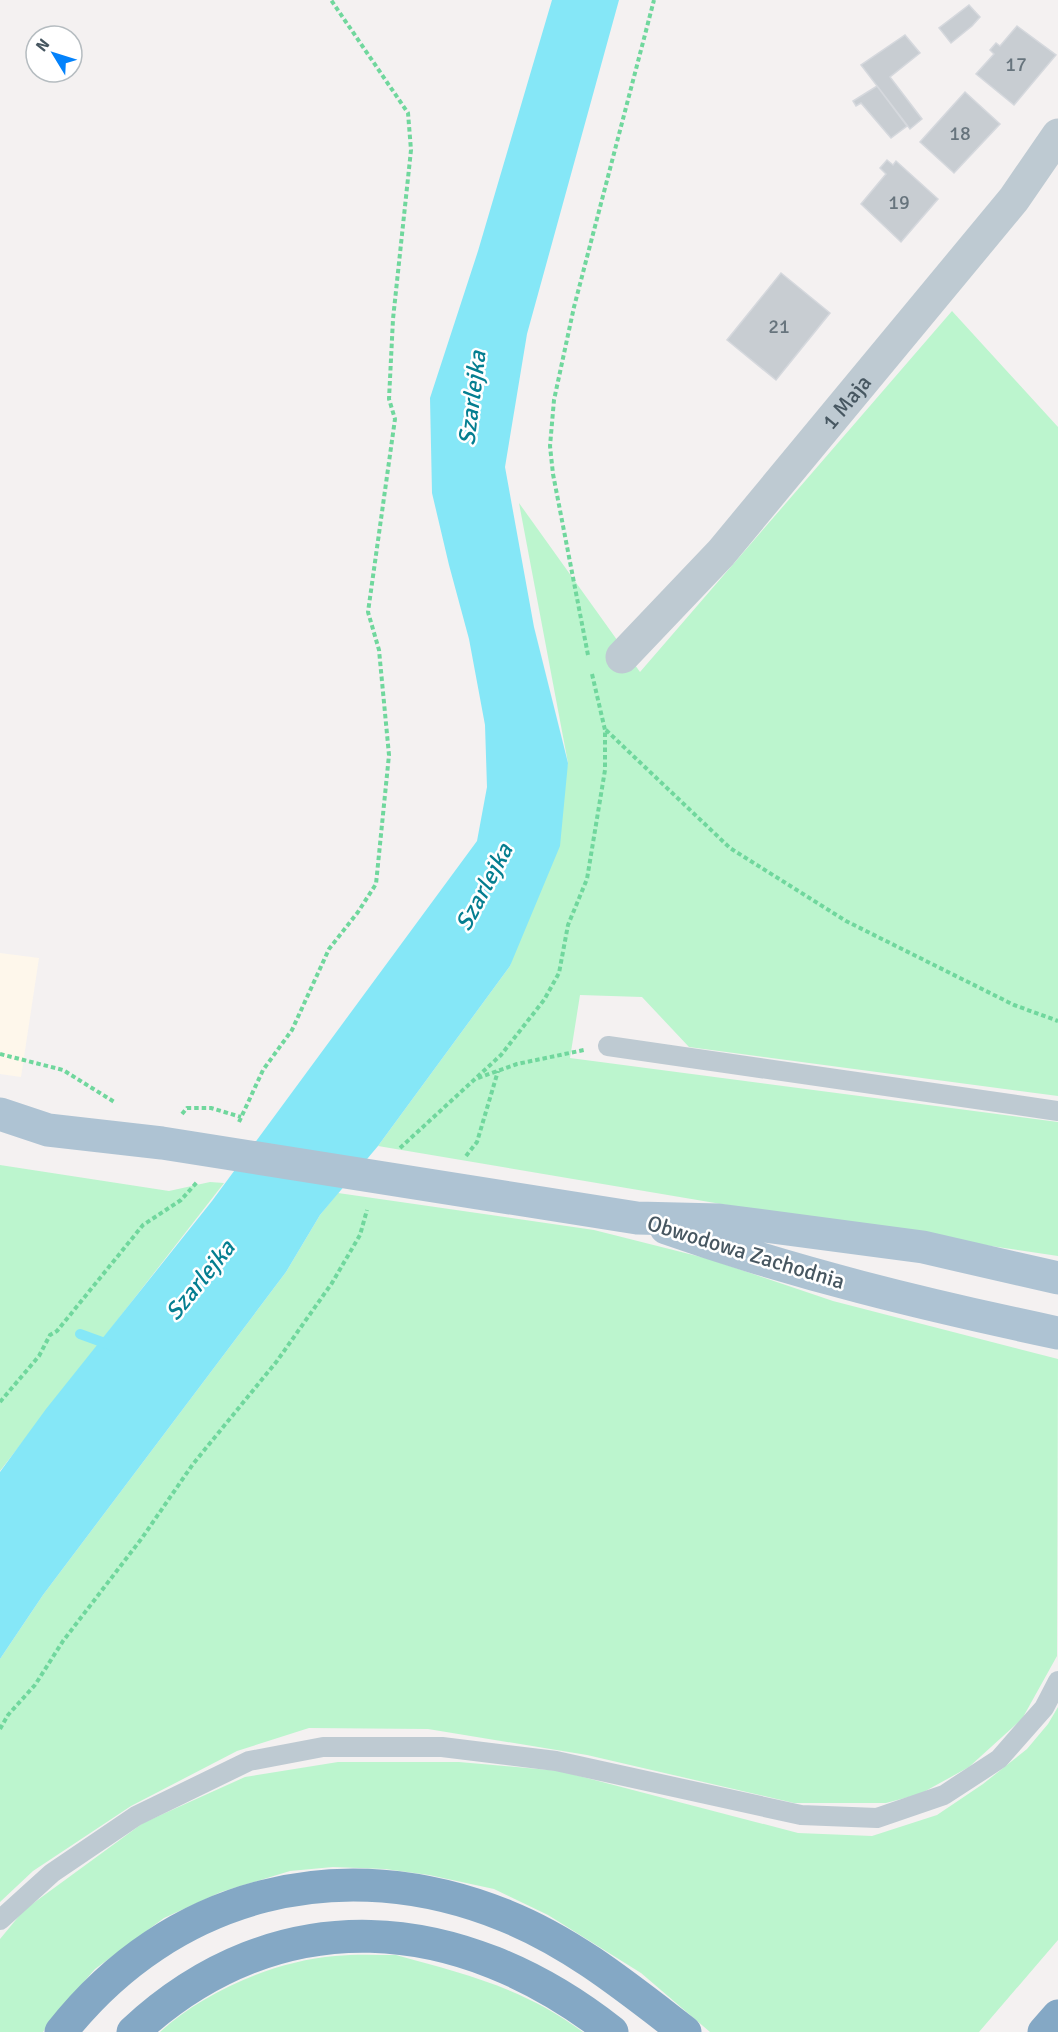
<svg xmlns="http://www.w3.org/2000/svg" width="1058" height="2032" font-family="Signika,sans-serif">
  <rect width="100%" height="100%" fill="#f4f1f1"/>
  <path fill="#fef7eb" d="M0,953l39,5 -18,119 -21,-3z"/>
  <path fill="#bcf5ce" d="M952,311l106,116v669l-369,-49 -47,-50 -62,-2 -10,63 488,64v134l-224,-33 -456,-77 132,-180 58,-203 -49,-260 121,169z
    M0,1165l169,26 41,-9 14,1 -224,288z
    M338,1193l256,37 115,29 124,42 225,58 -1,297 -35,63 -53,48 -49,27 -34,9h-92l-207,-48 -159,-26 -119,-1 -72,23 -106,55 -98,65 -33,31v-243l43,-64 243,-323 34,-57z
    M1058,1707v233l-79,92h-269l-69,-59 -93,-58 -54,-26 -65,-14 -44,-6 -52,-2 -43,4 -69,21 -57,26 -69,51 -45,52 -7,11h-43v-93l24,-29 119,-87 102,-46 93,-15h121l101,9 238,62 74,3 65,-21 46,-31 44,-35 21,-25z
    M396,1955c69,19 128,33 187,77h-423c45,-41 115,-71 175,-76 20,-2 41,-1 61,-1z"/>
  <path fill="#85e7f7" d="M552,0h67l-92,334 -22,133 29,160 34,136 -8,83 -50,120 -132,180 -58,69 -34,57 -243,323 -43,64v-187l46,-63 166,-208 265,-360 10,-54 -2,-62 -16,-86 -20,-74 -17,-72 -2,-95 48,-147z"/>
  <g fill="none" stroke-linecap="round" stroke-linejoin="round">
    <path stroke="#85e7f7" stroke-width="10" d="M80,1334l33,12"/>
  </g>
  <path fill="#c8cdd2" stroke="#d5d8dd" stroke-width="1.5" d="M969,5l11,12 -8,9 -21,17 -12,-15z
    M1017,26l39,29 -42,50 -38,-31 18,-20 -4,-4 6,-7 4,3z
    M905,35l15,18 -30,24 32,42 -12,10 -49,-64z
    M877,86l30,40 -16,12 -30,-35 -5,3 -3,-5z
    M965,92l35,32 -46,49 -34,-31z
    M887,160l6,5 3,-4 42,38 -37,43 -40,-38 25,-30 -6,-6z
    M781,273l49,40 -54,67 -49,-40z"/>
  <g fill="none" stroke-linecap="round" stroke-linejoin="round">
    <path stroke="#70d79d" stroke-width="4" stroke-dasharray="4.5 3" stroke-linecap="butt" d="M588,655l-35,-181 -3,-28 4,-46 20,-93 80,-307
      M606,730l124,118 116,73 168,84 44,16
      M0,1054l63,16 53,33
      M478,1078l39,-14 67,-14
      M182,1114l5,-6h24l30,9
      M239,1122l24,-52 29,-40 37,-81 29,-37 18,-28 13,-129 -10,-105 -11,-38 27,-193 -6,-20 4,-80 18,-169 -3,-37 -77,-113
      M400,1148l101,-93 43,-55 15,-27 9,-48 19,-46 18,-109v-40l-13,-56
      M466,1156l11,-14 21,-71
      M0,1402l39,-46 11,-21 7,-4 86,-106 38,-25 17,-19
      M0,1729l8,-14 27,-30 28,-44 79,-103 51,-74 84,-103 55,-78 28,-48 7,-25"/>
    <path stroke="#becad2" stroke-width="20" d="M608,1046l450,65
      M0,1920l52,-47 84,-57 113,-55 74,-14h119l114,14 245,54 76,3 67,-23 55,-36 45,-51 14,-27"/>
    <path stroke="#becad2" stroke-width="33" id="s1" d="M622,657l99,-104 293,-354 44,-64"/>
    <path stroke="#aec3d3" stroke-width="33" d="M0,1114l48,16 114,13 475,75 82,2 204,27 135,31
      M666,1228c128,45 259,77 392,105"/>
    <path stroke="#84a8c5" stroke-width="33" d="M61,2032c110,-140 281,-183 445,-116 67,27 123,73 179,116
      M133,2032c146,-136 328,-119 479,0
      M1044,2032l14,-16"/>
  </g>
  <g text-anchor="middle" dominant-baseline="central" stroke-width="5" stroke-linejoin="round" paint-order="stroke">
    <g font-size="20" fill="#67747d">
      <text x="1016" y="64">17</text>
      <text x="960" y="133">18</text>
      <text x="899" y="202">19</text>
      <text x="779" y="326">21</text>
    </g>
    <g font-size="22" fill="#475761" stroke="#fff">
      <text stroke="none"><textPath href="#s1" startOffset="340">1 Maja</textPath></text>
      <text transform="translate(746 1252) rotate(17)">Obwodowa Zachodnia</text>
    </g>
    <g font-size="24" font-style="italic" fill="#047e90" stroke="#fff">
      <text transform="translate(472 398) rotate(-83)">Szarlejka</text>
      <text transform="translate(484 887) rotate(-62)">Szarlejka</text>
      <text transform="translate(200 1280) rotate(-51)">Szarlejka</text>
    </g>
  </g>
  <g transform="translate(54 54) rotate(308)"><circle r="28" fill="#ffffff" stroke="#b5bcc0" stroke-width="1.5"/>
  <path d="M0-4.5L10 22L0 15L-10 22Z" fill="#0482fb"/>
  <text y="-9" font-size="16" font-weight="bold" text-anchor="middle" fill="#475761">N</text>
  </g>
</svg>
